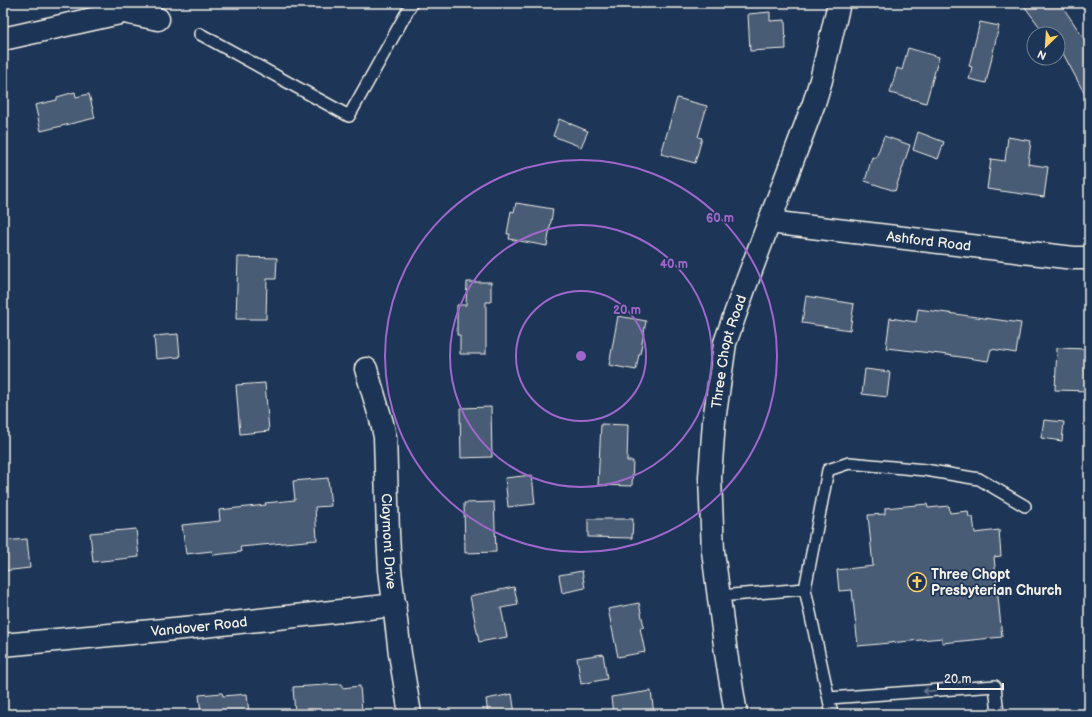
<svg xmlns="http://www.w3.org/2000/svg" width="1092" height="717" font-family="'Balsamiq Sans',sans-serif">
  <rect width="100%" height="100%" fill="#1d3557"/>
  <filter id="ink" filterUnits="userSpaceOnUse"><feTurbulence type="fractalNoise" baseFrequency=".025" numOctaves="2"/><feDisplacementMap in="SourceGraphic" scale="8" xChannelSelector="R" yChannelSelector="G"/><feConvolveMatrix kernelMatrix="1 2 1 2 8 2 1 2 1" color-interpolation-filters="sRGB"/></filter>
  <g filter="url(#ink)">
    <path fill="#485b74" stroke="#f4f1e8" d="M1022,3h38l29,43v56l-31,-58v-10h-13z
      M770,12v9l15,-1 1,29 -36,2 -2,-37z
      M980,22l19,4 -13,57 -17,-4 3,-12 -3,-1z
      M908,48l31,9 -13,46 -36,-10 7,-25 5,2z
      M75,92l1,5 13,-3 6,24 -54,13 -6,-26 22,-5v-3z
      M677,98l30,8 -9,31 4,1 -7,25 -34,-9z
      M559,119l29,12 -7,16 -28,-11z
      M918,132l26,10 -6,17 -25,-9z
      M884,136l26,9 -15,46 -30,-10 7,-24 4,1z
      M1008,137l23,4 -3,23 20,3 -4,30 -57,-8 4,-30 14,2z
      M516,203l37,6 -6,37 -38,-7 1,-5h-3l4,-23 3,1z
      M238,257l39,1 -1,21h-9l-1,40h-30z
      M467,282h24v20h-5v52h-26v-19h-3v-30h9z
      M806,296l48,8 -4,26 -48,-7z
      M918,309l103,14 -5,30 -25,-4 -3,12 -48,-7 -54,-6 4,-30 26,4z
      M618,316l28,5 -6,33h-1l-3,16 -27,-5z
      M178,334l2,23 -24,2 -2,-23z
      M1057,348l32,1v42l-34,-1z
      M865,369l25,3 -3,25 -25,-3z
      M265,383l4,48 -29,3 -4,-49z
      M491,407l1,50 -31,1 -1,-50z
      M1044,420l20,2 -2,19 -21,-3z
      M601,424l27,1 -1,36h6l-1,25 -34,-1z
      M532,475l3,29 -27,3 -3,-29z
      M328,478l3,28 -16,1 2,33 -77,7 1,5 -28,3 -1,-4 -26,3 -4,-29 38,-4 -1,-11 47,-5 -1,-2 30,-3 -2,-19z
      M494,502l2,50 -31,1 -1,-50z
      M927,504l1,4 21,-2 1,7 18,-2 1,6h4l2,16 24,-3 2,26 -7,1 8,80 -60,6v-5l-84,8 -6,-56 -13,1 -2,-21 36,-4 -5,-51 17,-1v-6z
      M588,519h45l-1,19 -44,-1z
      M136,529l3,28 -46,5 -3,-29z
      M27,539l3,29 -27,3v-30z
      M582,571l3,17 -23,5 -3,-18z
      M514,587l4,18 -17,3 6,29 -28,5 -9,-46z
      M639,603l5,24 -4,1 5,24 -27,5 -10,-48z
      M603,654l4,25 -26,5 -4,-26z
      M342,684v4l18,-2 2,25 -39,3h-28l-2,-27z
      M651,691l3,23h-41l-2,-17z
      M222,693l1,3 24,-2 2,20h-48l-2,-19z
      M512,694l3,20h-27l-2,-15z"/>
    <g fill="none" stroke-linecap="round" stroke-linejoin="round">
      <g stroke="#f4f1e8" stroke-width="14">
        <path id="service" d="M200,34l149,82 63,-113
          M805,589l23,-119 21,-7 76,7 54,9 46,27
          M719,596l86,-7 27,125
          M829,698l166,-12 3,28"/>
      </g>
      <g stroke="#f4f1e8" stroke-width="25">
        <g id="minor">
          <path d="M3,39l121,-27 34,7"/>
          <path id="s1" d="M769,222l305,36h15"/>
          <path id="s2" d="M366,369l16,54 3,14 3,96 2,37 10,84 10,60"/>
          <path id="s3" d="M3,645l192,-18 200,-22"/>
        </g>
      </g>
      <g stroke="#f4f1e8" stroke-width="25">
        <g id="secondary">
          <path id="s4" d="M736,714l-10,-61 -13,-102 -3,-74 4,-56 11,-78 19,-54 70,-186 7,-23 18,-77"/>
        </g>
      </g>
      <use href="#service" stroke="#1d3557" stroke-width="11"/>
      <use href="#minor" stroke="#1d3557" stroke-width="22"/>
      <use href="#secondary" stroke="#1d3557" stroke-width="22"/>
    </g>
    <defs><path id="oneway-shaft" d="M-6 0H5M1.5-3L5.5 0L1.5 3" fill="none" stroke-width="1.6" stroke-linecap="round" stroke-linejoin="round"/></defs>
    <use stroke="#68778a" href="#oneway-shaft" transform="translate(929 691) rotate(176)"/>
  </g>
  <g fill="none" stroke="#9f67cb" stroke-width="2">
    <circle cx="581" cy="356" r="65"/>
    <circle cx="581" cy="356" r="131"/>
    <circle cx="581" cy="356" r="196"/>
  </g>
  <defs>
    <g id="church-ring" transform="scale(1)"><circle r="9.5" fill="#1d3557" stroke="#ffd166" stroke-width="1.5"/><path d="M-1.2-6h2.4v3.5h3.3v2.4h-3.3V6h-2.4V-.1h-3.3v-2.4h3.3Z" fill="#ffd166"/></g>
  </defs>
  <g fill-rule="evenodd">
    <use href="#church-ring" x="917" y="582"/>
  </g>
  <g text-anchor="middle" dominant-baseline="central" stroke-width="3.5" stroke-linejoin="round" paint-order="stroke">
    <g font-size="14" fill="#f4f1e8" stroke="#1d3557">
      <text stroke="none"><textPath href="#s1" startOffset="161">Ashford Road</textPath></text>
      <text stroke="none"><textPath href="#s4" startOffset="366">Three Chopt Road</textPath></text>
      <text stroke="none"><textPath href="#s2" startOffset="175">Claymont Drive</textPath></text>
      <text stroke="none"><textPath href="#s3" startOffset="197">Vandover Road</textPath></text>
    </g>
    <g font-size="14" font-weight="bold" fill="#f4f1e8" stroke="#1d3557" text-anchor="start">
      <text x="931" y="574">Three Chopt<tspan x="931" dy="16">Presbyterian Church</tspan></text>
    </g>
  </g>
  <circle cx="581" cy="356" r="6" fill="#9f67cb" stroke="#1d3557" stroke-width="2"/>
  <g font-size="12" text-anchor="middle" font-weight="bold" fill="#9f67cb" stroke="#1d3557" stroke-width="3.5" stroke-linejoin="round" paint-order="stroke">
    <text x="720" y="222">60 m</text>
    <text x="674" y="268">40 m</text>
    <text x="627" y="314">20 m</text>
  </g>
  <rect width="1092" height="717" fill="none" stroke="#1d3557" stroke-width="16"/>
  <rect x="8" y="8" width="1076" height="701" fill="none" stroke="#f4f1e8" stroke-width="1.5" filter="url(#ink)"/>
  <g transform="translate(1046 46) rotate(205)"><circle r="19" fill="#1d3557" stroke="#738091"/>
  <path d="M0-3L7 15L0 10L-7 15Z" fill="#ffd166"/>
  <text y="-6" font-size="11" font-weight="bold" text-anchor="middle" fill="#f4f1e8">N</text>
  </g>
  <path d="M938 683v6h65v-6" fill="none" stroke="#f4f1e8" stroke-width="2"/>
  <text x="944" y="683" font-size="12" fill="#f4f1e8" stroke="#1d3557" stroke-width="3" paint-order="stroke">20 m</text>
</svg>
